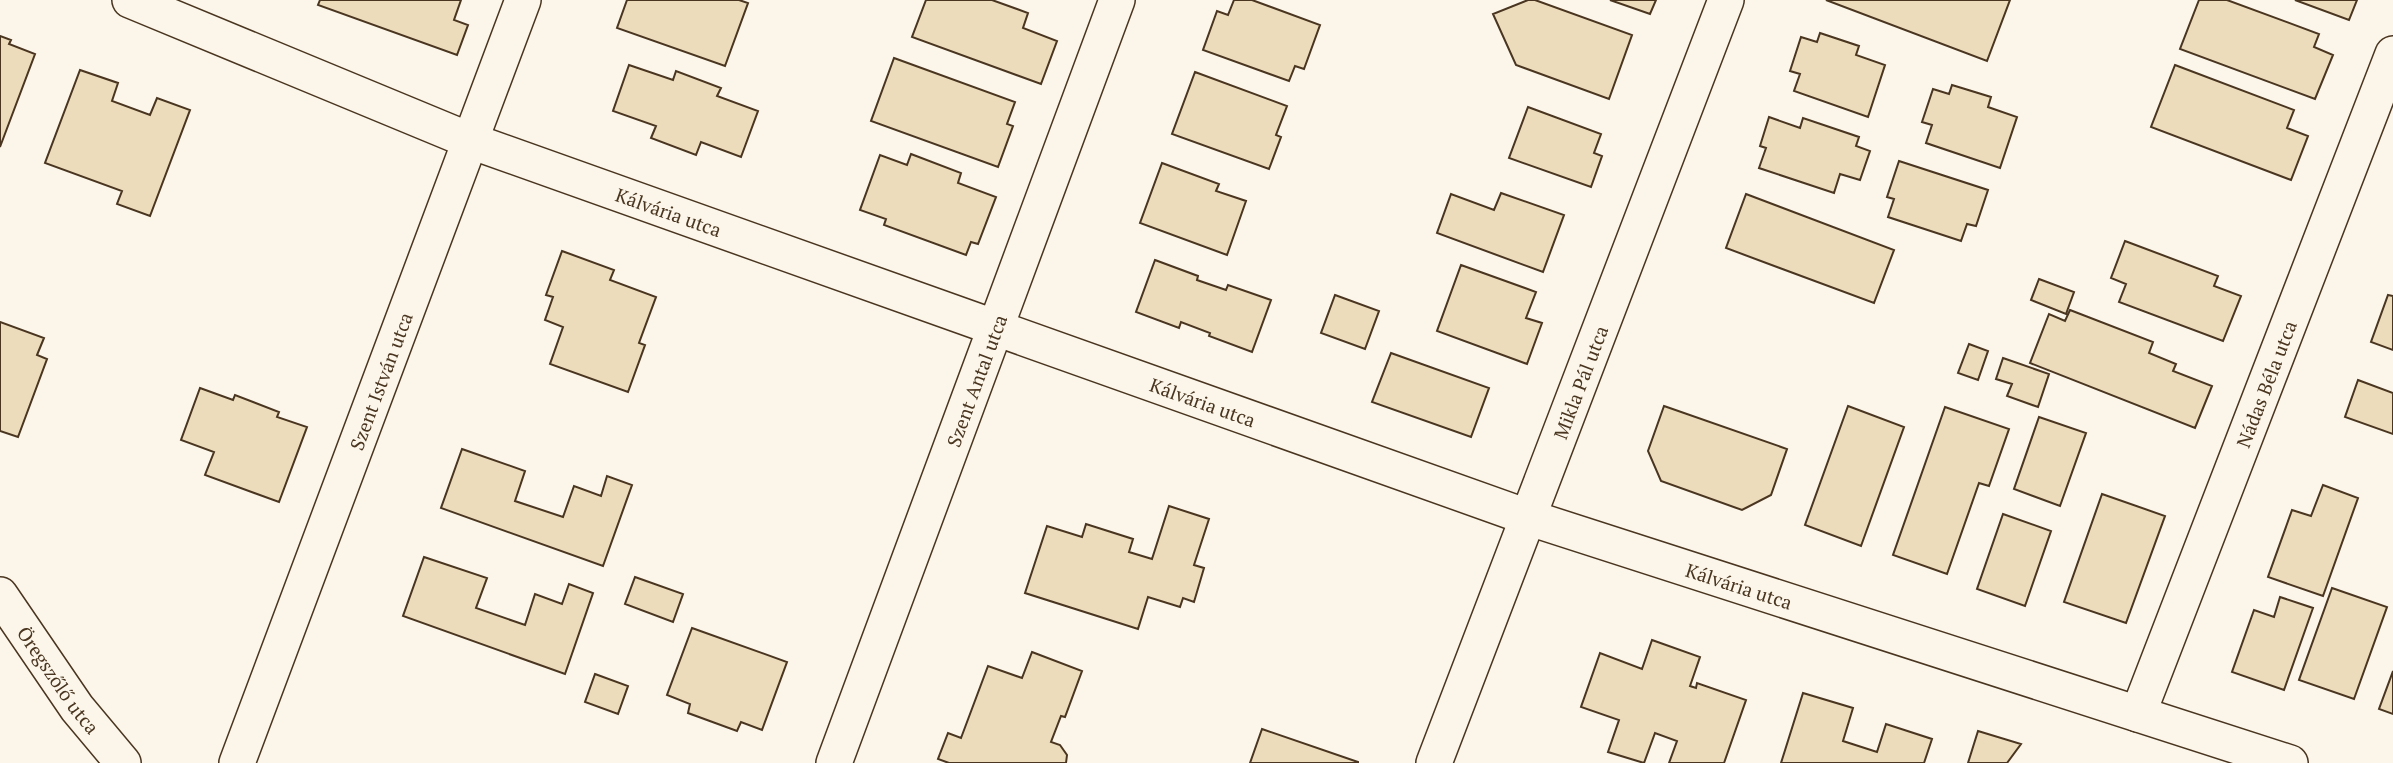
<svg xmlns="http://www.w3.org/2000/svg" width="2393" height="763" font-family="'PT Serif',serif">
  <rect width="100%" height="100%" fill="#fbf6e9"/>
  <path fill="#ecdcbc" stroke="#4a3520" stroke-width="2" d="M320,0h141l-7,20 14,5 -11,30 -139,-50z
    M627,0h112l9,3 -23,63 -108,-38z
    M926,0h66l36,13 -5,15 34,13 -16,43 -129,-47z
    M1234,0h18l68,25 -16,44 -9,-3 -6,15 -86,-31 14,-39 11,4z
    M1528,0h7l97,35 -23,64 -93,-34 -23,-51z
    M1610,0h46l-6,14z
    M1826,0h184l-23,61z
    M2199,0h28l92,34 -5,13 19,8 -18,44 -135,-50z
    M2295,0h62l-8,20z
    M1820,33l39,13 -3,9 29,10 -17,52 -74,-26 6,-17 -10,-3 11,-34 16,5z
    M0,36l11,4 -2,4 26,10 -35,93z
    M894,58l121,44 -8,22 6,2 -15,41 -127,-46z
    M629,65l44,15 3,-9 45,17 -4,8 41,15 -17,46 -40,-15 -5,13 -45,-17 5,-12 -43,-15z
    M2175,65l119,45 -7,18 21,8 -17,44 -140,-53z
    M80,70l38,13 -6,18 38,14 7,-17 33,12 -40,106 -33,-12 5,-13 -77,-28z
    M1195,72l92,34 -11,29 5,2 -12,32 -97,-35z
    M1952,85l39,12 -3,10 29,10 -17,51 -74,-25 6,-18 -10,-3 11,-33 16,5z
    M1528,107l73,27 -7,19 8,3 -11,31 -82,-29z
    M1769,117l31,11 3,-10 56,19 -3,9 14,5 -10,29 -20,-6 -6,19 -75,-25 7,-20 -6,-2z
    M911,154l50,19 -3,10 38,14 -18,47 -7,-2 -5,13 -82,-30 2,-6 -26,-9 20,-55 27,10z
    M1899,161l89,29 -12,36 -9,-2 -6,17 -73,-24 6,-18 -7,-2z
    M1162,163l57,21 -3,7 30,10 -19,54 -87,-32z
    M1501,193l63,22 -21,57 -106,-39 14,-39 43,16z
    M1746,194l148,56 -20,53 -148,-55z
    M2125,241l93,35 -4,10 27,10 -18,45 -104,-39 7,-18 -15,-6z
    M562,251l52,19 -4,10 46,17 -17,46 6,2 -17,47 -78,-28 13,-37 -18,-7 8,-23 -7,-2z
    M1155,260l43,16 -1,4 29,10 2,-5 43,15 -19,52 -43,-16 1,-3 -29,-11 -2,6 -43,-16z
    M1461,265l75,27 -10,26 16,5 -15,41 -90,-33z
    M2039,279l35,13 -8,22 -35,-14z
    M1335,295l44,16 -14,38 -44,-16z
    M2388,295l5,1v54l-22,-8z
    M2070,310l83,32 -4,11 27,11 -3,7 39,15 -17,42 -165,-65 19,-49 16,7z
    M0,322l44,16 -7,17 10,4 -29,78 -18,-6z
    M1969,344l19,7 -10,29 -20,-7z
    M1391,353l98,35 -18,49 -99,-35z
    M2003,358l46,16 -11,33 -31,-11 5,-12 -16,-5z
    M2358,380l35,13v41l-48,-17z
    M200,388l33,12 2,-5 44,17 -2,5 30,10 -28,75 -74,-27 9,-23 -33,-12z
    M1664,406l123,43 -16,46 -29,15 -81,-29 -13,-30z
    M1848,406l56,21 -43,119 -56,-21z
    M1945,407l64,22 -20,57 -10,-3 -32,91 -54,-19z
    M2039,417l47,16 -26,73 -46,-17z
    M462,449l63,22 -10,30 48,16 11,-31 27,10 6,-20 25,9 -29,81 -162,-58z
    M2323,485l35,13 -35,98 -55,-19 24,-67 19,6z
    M2102,494l63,22 -39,107 -62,-21z
    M1169,506l40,13 -15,46 10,3 -10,34 -11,-4 -3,9 -32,-10 -10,32 -113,-36 22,-67 35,11 4,-13 47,15 -4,13 23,7z
    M2003,514l48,17 -26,75 -48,-17z
    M424,557l63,21 -11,30 49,17 10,-31 27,10 7,-20 24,9 -28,81 -162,-58z
    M635,577l48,17 -10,28 -48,-18z
    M2332,588l55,19 -33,92 -55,-19z
    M2280,597l33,11 -29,82 -52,-18 22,-62 20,7z
    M692,628l95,34 -25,68 -21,-8 -4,9 -49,-18 2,-9 -23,-9z
    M1652,640l48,17 -10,29 6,2 1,-5 49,17 -22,63h-55l8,-22 -22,-8 -11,30 -36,-11 11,-32 -38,-13 19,-54 42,16z
    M1032,652l50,19 -17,46 -4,-1 -10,26 9,3 7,10 -1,8h-117l-11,-4 10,-26 13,5 27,-72 34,12z
    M2393,671v43l-14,-5z
    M595,674l33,12 -10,28 -33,-12z
    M1803,693l50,15 -10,33 34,11 9,-28 46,15 -8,24h-143z
    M1262,729l96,33v1h-108z
    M1978,731l43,13 -14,19h-39z"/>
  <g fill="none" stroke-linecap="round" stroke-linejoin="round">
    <g stroke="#4a3520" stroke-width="38">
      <g id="street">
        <path id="s1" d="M130,0l341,141 1056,376 763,246"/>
        <path id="s2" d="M0,595l77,113 46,55"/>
        <path id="s3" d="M2138,714l255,-660"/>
        <path id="s4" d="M237,763l286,-763"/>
        <path id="s5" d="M834,763l283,-763"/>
        <path id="s6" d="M1434,763l292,-763"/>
      </g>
    </g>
    <use href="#street" stroke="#fbf6e9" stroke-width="35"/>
  </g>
  <g text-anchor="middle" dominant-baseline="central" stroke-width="5" stroke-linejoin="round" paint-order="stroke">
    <g font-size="19" fill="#4a3520" stroke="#fbf6e9">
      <text stroke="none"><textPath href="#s1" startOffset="579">Kálvária utca</textPath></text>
      <text stroke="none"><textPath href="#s5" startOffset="408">Szent Antal utca</textPath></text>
      <text stroke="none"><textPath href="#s6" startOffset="408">Mikla Pál utca</textPath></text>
      <text stroke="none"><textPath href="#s4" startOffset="408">Szent István utca</textPath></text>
      <text stroke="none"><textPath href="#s3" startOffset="354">Nádas Béla utca</textPath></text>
      <text stroke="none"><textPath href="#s1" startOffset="1146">Kálvária utca</textPath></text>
      <text stroke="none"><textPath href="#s1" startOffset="1713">Kálvária utca</textPath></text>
      <text stroke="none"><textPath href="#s2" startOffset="103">Öregszőlő utca</textPath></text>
    </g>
  </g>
</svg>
